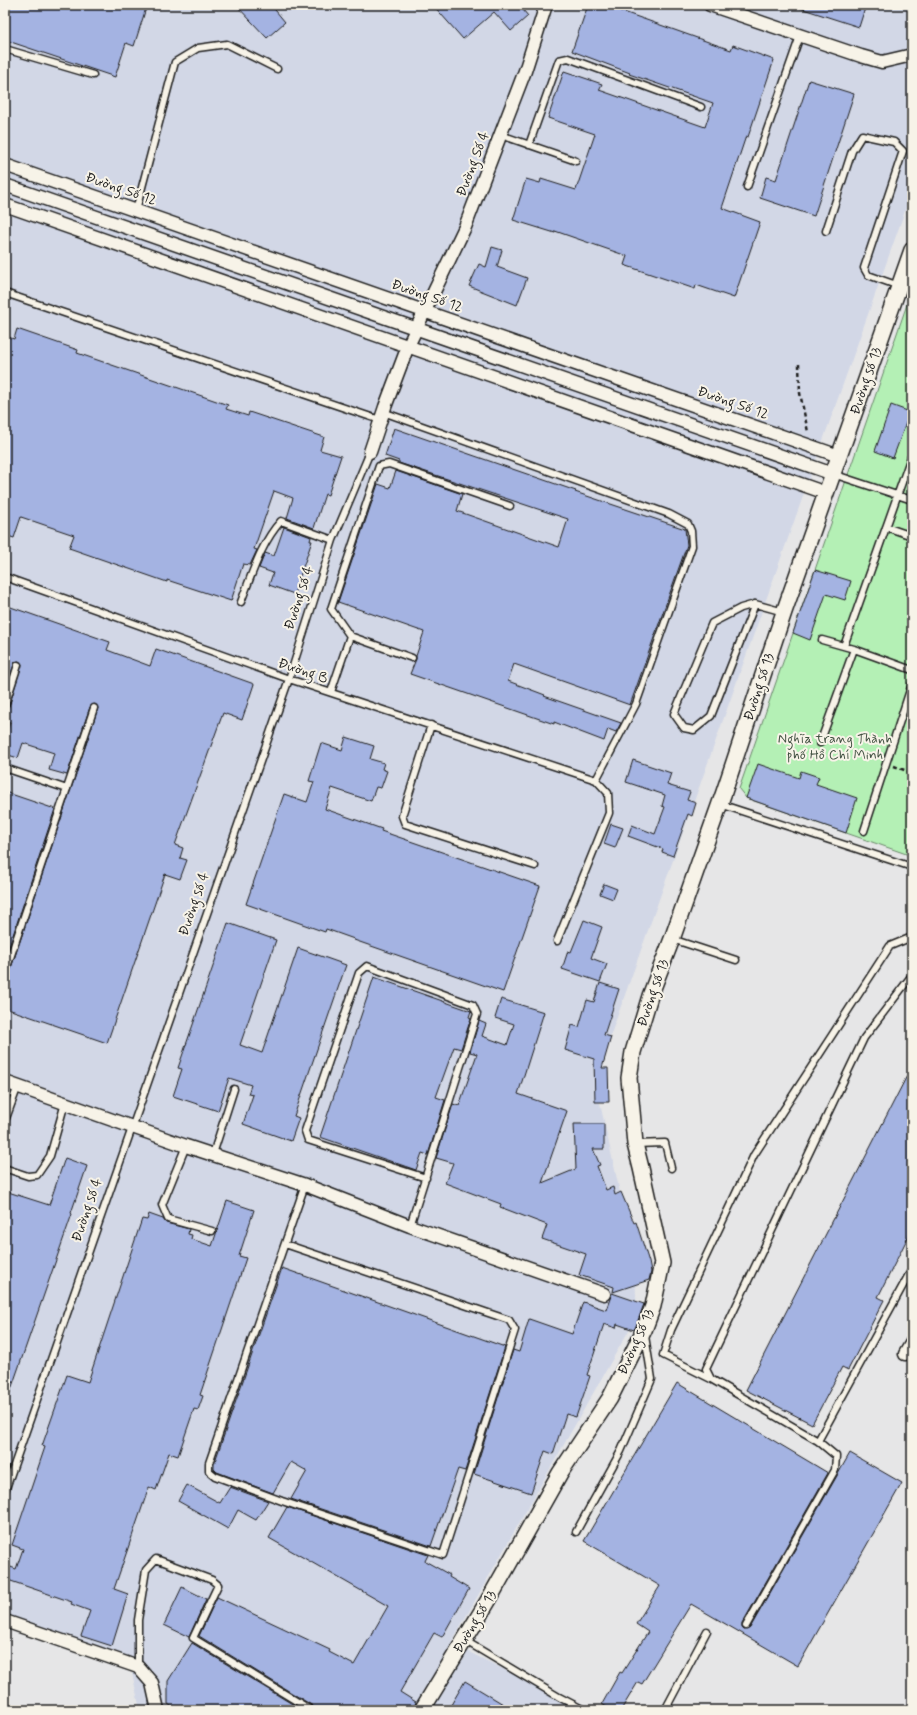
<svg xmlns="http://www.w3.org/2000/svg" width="917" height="1715" font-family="Mynerve,sans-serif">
  <rect width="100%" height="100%" fill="#e6e6e7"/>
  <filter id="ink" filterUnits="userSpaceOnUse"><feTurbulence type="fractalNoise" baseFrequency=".025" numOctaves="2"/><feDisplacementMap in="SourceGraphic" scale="8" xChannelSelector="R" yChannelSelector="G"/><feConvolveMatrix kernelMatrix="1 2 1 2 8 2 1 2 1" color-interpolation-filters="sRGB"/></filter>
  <g filter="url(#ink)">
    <path fill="#d2d7e6" d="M5,5h907v186l-306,857 -7,51 35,156 3,61 -186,327 134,67h-445l-9,-42 -126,-53z"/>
    <path fill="#b4f0b5" stroke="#688668" d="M912,290v566l-166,-58 -7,-9z"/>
    <path fill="#a4b3e2" stroke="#1c1c1c" d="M5,5h142l-13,41 -8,-3 -11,34 -110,-37z
      M236,5h35l14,17 -18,16z
      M433,5h86l9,11 -17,15 -17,-19 -31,27z
      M588,5h16l127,45 2,-5 41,15 -26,77 -2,-1 -24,72 38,14 -26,76 -38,-13 -1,4 -71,-24 3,-9 -72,-25v2l-42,-13 13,-41 14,4 1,-4 35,11 19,-56 -47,-16 16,-47 38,13 -3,6 106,37 8,-24 -84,-29 1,-1 -58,-22z
      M798,5h68l-7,22 -62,-20z
      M809,80l45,14 -40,122 -54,-18 6,-21 10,3z
      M492,247l10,3 -5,17 30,11 -10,27 -48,-19 10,-22 7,3z
      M17,329l61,21 -1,3 151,52 -2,4 22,7 1,-4 75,25 -4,13 21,6 -13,39 -3,-1 -11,34 -27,-10 6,-20 -19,-7 -20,58 3,1 -7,15 -7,-1 -12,37 -64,-21v2l-98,-34 5,-13 -53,-18 -7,21 -9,-3v-199l9,3z
      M891,405l19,7 -17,46 -18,-7z
      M394,428l182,63 -1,1 110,37 2,16 -57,160 -116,-41 -6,17 37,14 -1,1 77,27 -5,9 -8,-3 -4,12 -50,-19v2l-144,-50 6,-15v-3l8,-24 -86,-30 40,-118 12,4 6,-17 66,23 -5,17 102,36 9,-28 -169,-56v-2l-14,-5z
      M284,527l27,10 -1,4h2l-18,53 -25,-9 4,-12 -14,-5 6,-15 9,3z
      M815,570l36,11 -6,19 -19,-6 -16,46 -17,-7z
      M5,605l105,37 -3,8 43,16 6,-17 98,35 -12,36 -19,-7 -48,132 8,3 -3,10 7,2 -7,19 -15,-5 -58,169 -102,-35v-31l4,-3 89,-266 -3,-4 -5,3 -23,68 -18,-5 5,-17 -31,-10 -5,15 -13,-4v-16l5,-16 -5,-1v-12l4,-3 13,-42 -3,-3 -4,1 -10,28z
      M346,737l28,9 -4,13 14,4 -2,6 5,2 -6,17 -5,-1 -5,14 -39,-13 -7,21 57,20 -1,2 159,55 -37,106 -149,-52v-1l-28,-10 -1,3 -79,-28 38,-110 23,8 7,-20 -5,-1 12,-38 21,7z
      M633,760l38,13 -4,12 23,7 -3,8 9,3 -4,13 -4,-2 -15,42 -11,-4 1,-3 -35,-13 4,-11 23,9 10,-27 -3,-1 3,-11 -39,-13z
      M758,764l41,14 2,-7 18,6 -3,7 41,14 -11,35 -100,-35z
      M5,792l50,17 -50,150z
      M611,824l12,4 -8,20 -11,-4z
      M604,884l13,5 -4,10 -13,-5z
      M584,920l18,7 -11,31 16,6 -7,18 -38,-13 6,-18 3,1z
      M228,923l48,17 -36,105 22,8 36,-105 48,17 -52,151 5,2 -8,23 -48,-17 10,-29 -5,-1 3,-9 -22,-7 -11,33 -45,-15 9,-27 -4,-1z
      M374,977l97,34 -2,6 2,1 -10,31 -7,-2 -18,50 9,3 -17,55 -6,-2 -6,17 -96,-33z
      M600,983l19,6 -15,46 7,2 -9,31h6l1,34h-14l-1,-43 -29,-9 7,-25 7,2 8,-27 7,2z
      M501,999l43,13 -26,82 49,17 -25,72 34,-14 -2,-45h30v25h-11l7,16 -3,1 9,24 7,-3 2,8 6,-3 13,31 2,-1 13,40 2,10 -2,8 -36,12 1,-5 -35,-12 7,-21 -44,-15 5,-14 -47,-18 1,-3 -56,-21 8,-20 -17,-5 17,-54 6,2 18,-52 -7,-2 9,-31 7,3 -4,12 25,9 7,-21 -19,-6z
      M912,1066v163l-34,68 6,3 -36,70 -6,-3 -30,57 -66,-34z
      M65,1158l22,8 -16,47 1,1 -65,187 -2,-1v-209l44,14z
      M227,1201l27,9 -15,46 7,2 -46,137 3,1 -5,14 -4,-1 -16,47 -9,-3 -13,37 -7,-3 -35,102 14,5 -16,52 -31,-10 9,-25 -19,-7 1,-2 -67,-23v-14l11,4 7,-20 -11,-4 33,-98 -3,-1 25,-71 21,7 54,-163 5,1 2,-6 14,5 3,4 23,6 -1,5 4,1 -1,4 21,7z
      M282,1268l223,79 -40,124 -7,-2 -27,77 -140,-47 16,-28 -16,-9 -18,31 -56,-21 -3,-3v-5z
      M612,1293l32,11 -8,22 -2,4 -17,-6 -1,4 -12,-4 -17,51 3,1 -14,41 -10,-3 -13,40 -8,-3 -14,42 -57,-19 39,-124 6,2 10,-33 43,15 11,-32 23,8z
      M677,1383l151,90 -86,151v4l2,2 6,-2 100,-175 52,30 -104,183 -107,-62 -49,80 -4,-2 -17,28h-10l-9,-6 18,-32 2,1 26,-41 -12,-8 24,-38 -76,-45z
      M187,1485l33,18 10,-16 38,14 -12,19 -18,-10 -10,19 -50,-28z
      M287,1507l141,48 -3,6 25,14 -1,2 20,12 -27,48 -8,-4 -34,59 16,10 -3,8h-98l-2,-4 -114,-70 18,-39 113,53 -1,2 25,13 34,-59 -119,-68z
      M182,1587l24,12 -17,38 -25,-12z
      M192,1643l110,67h-125l-9,-6v-23z
      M465,1681l48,29h-65z"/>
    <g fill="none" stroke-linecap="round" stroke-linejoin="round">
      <g stroke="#1c1c1c" stroke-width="9">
        <path id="service" d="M5,49l88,26
          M501,135l75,26
          M529,145l30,-85 9,-2 133,49
          M747,187l53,-151
          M136,210l39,-148 23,-14 29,-4 50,25
          M826,231l26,-80 10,-16 32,7 9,9 -39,117 4,7 31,11
          M5,293l375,127
          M383,412l286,102 19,10 3,7 1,15 -56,158 -40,76
          M833,474l79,26
          M886,527l26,9
          M5,577l284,102 307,101 12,13 1,20 -52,128
          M241,602c11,-28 20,-59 40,-81l52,19
          M755,604l-44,112 -17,14 -10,-2 -10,-14 38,-91 29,-15 14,-4 29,8
          M350,636l62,22
          M822,640l32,9 58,21
          M844,646l68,-192
          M331,692l19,-56 -19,-27 48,-143 10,-2 121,42
          M5,705l13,-40
          M431,725l-29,91 3,8 130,42
          M820,743l34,-94
          M5,768l62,21
          M720,804l192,63
          M864,831l48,-147
          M672,939l64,21
          M5,973l89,-265
          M5,1121l13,-35
          M635,1144l30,-1 6,25
          M186,1146l-24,59 6,14 44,12
          M213,1154l21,-65
          M5,1167l2,2 21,7 9,-1 13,-19 15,-53
          M410,1226l67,-212 -4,-9 -106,-39 -8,7 -54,158 3,9 118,38
          M285,1244l224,76 6,10 -72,225 -161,-54 -67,-25 -6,-5v-8l96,-278
          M711,1379l-48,-24 8,-25 83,-175 136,-209 22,-9
          M818,1441l94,-172
          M5,1491l284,-812 44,-139 37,-88
          M576,1532l45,-81 31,-72 -7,-43
          M746,1626l89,-156 1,-14 -18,-15 -107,-62 -5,-10 158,-331 48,-63
          M464,1640l95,57 25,13
          M138,1667v-47l8,-50 10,-11 56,21 6,5 -25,53 118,72
          M665,1710l42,-79"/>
      </g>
      <g stroke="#1c1c1c" stroke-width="15">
        <path id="minor" d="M710,5l151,51 21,6 30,-7
          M5,165l834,291
          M5,185l828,289
          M5,205l821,288
          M370,452l15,-45 23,-61 57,-119 60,-156 21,-66
          M5,1082l181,64 119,39 105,41 194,68
          M905,1354l7,-12
          M5,1621l133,46 14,16 6,27"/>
      </g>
      <g stroke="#1c1c1c" stroke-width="18">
        <path id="tertiary" d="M422,1710l66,-109 72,-128 50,-75 34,-68 9,-24 9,-43 -21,-95 -6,-24 -6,-66 4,-26 17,-56 22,-57 52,-147 60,-180 128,-362"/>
      </g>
      <path stroke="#1c1c1c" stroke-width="2.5" stroke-dasharray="4 3" stroke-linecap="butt" d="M799,364l1,29 8,39
        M894,766l18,7"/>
      <use href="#service" stroke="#f7f3e8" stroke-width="6"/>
      <use href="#minor" stroke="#f7f3e8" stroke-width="12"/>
      <use href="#tertiary" stroke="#f7f3e8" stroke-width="15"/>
    </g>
  </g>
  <g text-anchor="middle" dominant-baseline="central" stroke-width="4" stroke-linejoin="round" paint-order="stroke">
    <g font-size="14" fill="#1c1c1c" stroke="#f7f3e8">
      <text transform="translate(473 164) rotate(-69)">Đường Số 4</text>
      <text transform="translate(121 189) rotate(19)">Đường Số 12</text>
      <text transform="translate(427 296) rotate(19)">Đường Số 12</text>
      <text transform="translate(866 381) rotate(-71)">Đường số 13</text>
      <text transform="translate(733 403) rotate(19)">Đường Số 12</text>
      <text transform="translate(299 598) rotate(-72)">Đường số 4</text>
      <text transform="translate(303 671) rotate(19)">Đường B</text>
      <text transform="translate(759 687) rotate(-72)">Đường số 13</text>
      <text transform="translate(194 904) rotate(-71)">Đường số 4</text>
      <text transform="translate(653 993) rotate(-71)">Đường số 13</text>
      <text transform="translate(87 1210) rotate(-71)">Đường số 4</text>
      <text transform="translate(636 1342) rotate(-66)">Đường số 13</text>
      <text transform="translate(475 1622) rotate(-59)">Đường số 13</text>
    </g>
    <g font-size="14" fill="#425142" stroke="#f7f3e8">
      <text x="835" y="739">Nghĩa trang Thành<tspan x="835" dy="16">phố Hồ Chí Minh</tspan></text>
    </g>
  </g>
  <rect width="917" height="1715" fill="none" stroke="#f7f3e8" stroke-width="20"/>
  <rect x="10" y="10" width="897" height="1695" fill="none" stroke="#1c1c1c" stroke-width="1.5" filter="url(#ink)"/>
</svg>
